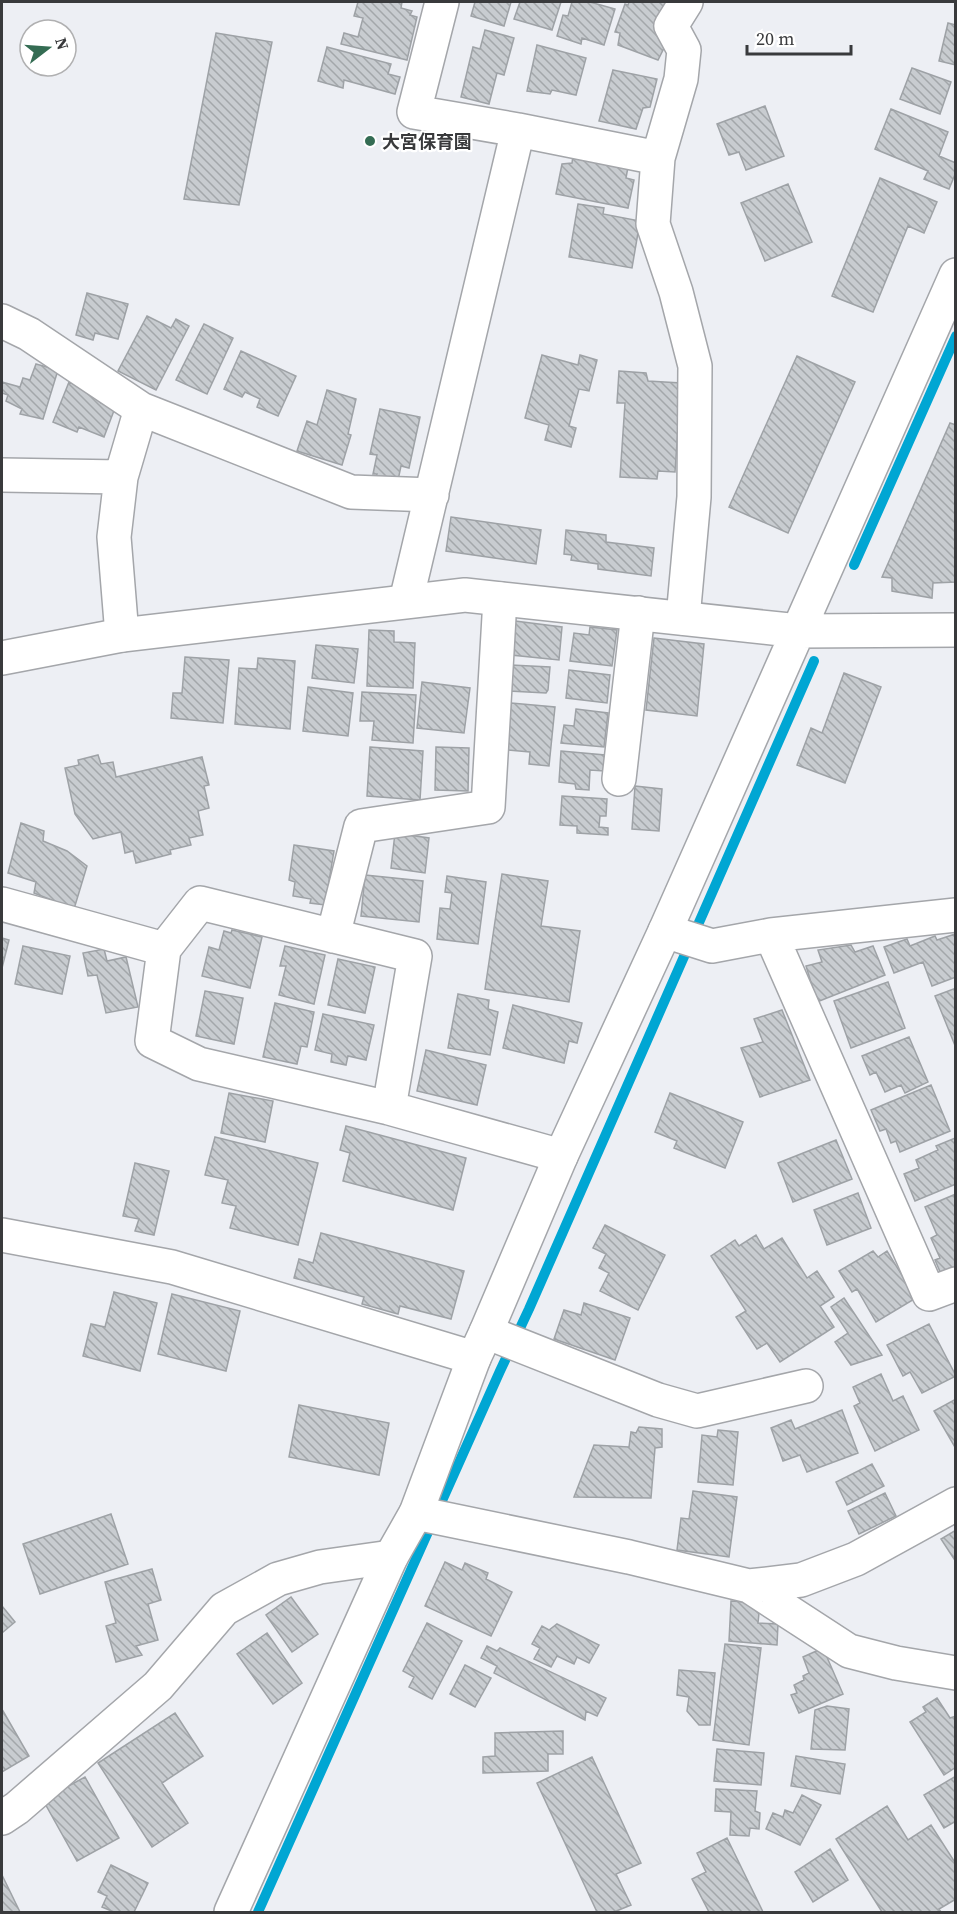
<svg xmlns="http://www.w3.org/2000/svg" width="957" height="1914" font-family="'Source Serif 4','Noto Sans JP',serif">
  <defs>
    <pattern id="building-back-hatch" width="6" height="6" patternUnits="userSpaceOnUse" patternTransform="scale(1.5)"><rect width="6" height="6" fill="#c8ccd0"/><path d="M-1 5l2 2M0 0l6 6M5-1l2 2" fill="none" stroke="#a3a7aa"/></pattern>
  </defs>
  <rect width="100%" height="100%" fill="#edeff4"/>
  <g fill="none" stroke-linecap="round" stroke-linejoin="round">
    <path stroke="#00a6d3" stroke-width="10" d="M854,565l102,-229
      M258,1912l242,-541 29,-62 285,-648"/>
  </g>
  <path fill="url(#building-back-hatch)" stroke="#9ea2a6" stroke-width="1.5" d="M358,2h44l-1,6 11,3 -2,4 7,2 -10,43 -66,-16 3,-11 14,4 5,-19 -9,-2z
    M475,2h36l-7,24 -33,-10z
    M520,2h41l-9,28 -38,-11z
    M572,2h18l25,7 -11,36 -22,-7 -1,6 -24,-8 6,-21 5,1z
    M629,2h43l-14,35 9,5 -9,18 -40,-15 2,-12 -5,-1 10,-28 3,1z
    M948,23l8,2v40l-17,-4z
    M485,30l29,8 -10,37 -7,-2 -8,31 -28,-7 12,-50 7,2z
    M216,33l56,9 -33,163 -55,-6z
    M537,45l49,13 -10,37 -24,-5 -2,4 -23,-3z
    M327,47l64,17 -3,10 12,3 -5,17 -51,-14 -1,8 -25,-7z
    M912,68l39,14 -11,32 -40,-15z
    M613,70l44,9 -7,28 -7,1 -7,21 -37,-8z
    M765,106l19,50 -38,14 -7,-18 -10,3 -12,-31z
    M891,109l57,23 -9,24 17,7v9l-7,17 -25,-10 4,-8 -53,-22z
    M573,156l55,11 -2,11 8,2 -6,28 -72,-14 6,-30 10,-1z
    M880,178l57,24 -13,31 -16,-7 -35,86 -41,-16z
    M788,184l24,58 -47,19 -24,-58z
    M578,204l26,4 -1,6 37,7 -8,47 -63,-11z
    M87,293l41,11 -10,35 -23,-6 -2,7 -17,-5z
    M147,316l24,12 5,-9 13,7 -33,64 -38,-19z
    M204,324l29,14 -26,56 -31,-14z
    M241,351l55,25 -18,40 -21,-9 3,-8 -15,-7 -3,5 -18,-8z
    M542,355l36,10 2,-10 17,5 -8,31 -10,-2 -10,37 7,2 -5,19 -26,-7 4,-15 -24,-7z
    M797,356l58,26 -67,151 -59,-26z
    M36,364l22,6 -15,49 -23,-5 2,-5 -16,-8 2,-6 -6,-2v-11l18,5 3,-9 7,2z
    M619,371l27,2 2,8 33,2 -6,89 -17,-1 -1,8 -37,-2 5,-74h-8z
    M69,382l34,14 -2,7 14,5 -11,29 -25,-10 -2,5 -24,-10z
    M327,390l29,9 -8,35 3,1 -9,30 -45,-14 10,-30 10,4z
    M380,409l40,8 -11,51 -8,-2 -4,19 -22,-4 2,-7h-4l4,-19 -7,-1z
    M950,423l6,2v157l-23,1 -1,15 -40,-7v-13l-10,-1z
    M451,517l90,13 -5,34 -90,-13z
    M566,530l40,5v7l48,6 -3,28 -53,-7v-5l-27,-4 1,-5 -8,-1z
    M515,621l47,6 -3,33 -48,-5z
    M590,627l27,3 -5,36 -42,-5 4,-28 15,2z
    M369,630l25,1v11l21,1 -2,45 -46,-2z
    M654,638l50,6 -7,72 -51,-6z
    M316,645l42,4 -4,34 -42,-5z
    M185,657l44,3 -6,63 -52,-5 2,-25h9z
    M258,658l37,3 -5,68 -55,-5 4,-56 18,1z
    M511,665l39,2 -2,23 -2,3 -37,-2z
    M569,670l41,5 -3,28 -41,-5z
    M844,673l37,14 -36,96 -48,-18 14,-37 11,5z
    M422,682l48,6 -6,45 -47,-5z
    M308,687l45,6 -5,43 -45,-5z
    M362,692l54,3 -3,48 -41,-3 2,-19h-14z
    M511,703l44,4 -6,59 -20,-2 1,-12 -23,-2z
    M576,709l32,4 -4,34 -43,-4 3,-18 10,1z
    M370,747l53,4 -3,49 -53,-4z
    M436,747l33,1 -1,43 -33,-1z
    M561,751l44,4 -1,16 -14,-1 -1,20 -13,-1 -1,-5 -16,-2z
    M98,755l3,9 12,-2 3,15 86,-20 7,28 -5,1 5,22 -11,3 5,24 -14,3 2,7 -21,5 1,4 -35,9 -3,-12 -8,2 -4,-21 -28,7 -18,-25 -10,-46 14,-3 -1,-5z
    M635,786l27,3 -3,42 -27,-2z
    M562,796l45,3 -1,17h-6l-1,11 9,1v7l-31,-2v-7l-17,-1z
    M21,823l23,8 -1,10 24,10 20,15 -13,43 -40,-16 2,-11 -28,-9z
    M395,833l34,5 -4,35 -34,-5z
    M294,845l40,6 -9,54 -15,-2 1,-4 -18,-3 2,-14 -6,-2z
    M502,874l46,7 -7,45 39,5 -11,71 -84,-13z
    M365,875l58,6 -4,41 -58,-6z
    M447,876l39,6 -8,62 -41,-5 3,-31 10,1 2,-16 -7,-1z
    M232,930l30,7 -12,51 -48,-12 7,-29 10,3 5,-19 7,2z
    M955,934l1,43 -24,9 -9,-24 -29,11 -10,-26 23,-8 3,7 25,-10 2,4z
    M2,938l7,2 -7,28z
    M851,945l4,7 18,-6 12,29 -68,27 -11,-36 16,-4 -4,-12z
    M23,946l47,10 -8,38 -47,-10z
    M285,946l40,9 -11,49 -35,-9 7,-29h-6z
    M104,949l3,12 19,-4 12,50 -32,6 -9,-38 -9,1 -5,-23z
    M338,959l37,8 -10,46 -37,-8z
    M888,982l17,46 -54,20 -17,-47z
    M956,988v60l-21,-52z
    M205,991l38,7 -9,46 -38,-8z
    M458,994l31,6 -1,9 10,3 -8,43 -42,-7z
    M275,1003l39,9 -7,35 -6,-1 -4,18 -34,-7z
    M513,1005l69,18 -5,20 -8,-2 -5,22 -61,-15z
    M782,1010l28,70 -50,17 -19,-49 22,-6 -9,-23z
    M323,1014l51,11 -8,35 -18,-4 -2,9 -15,-3 1,-8 -17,-4z
    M909,1037l19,45 -23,11 -4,-8 -16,7 -9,-20 -6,3 -8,-19z
    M426,1050l60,15 -9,40 -60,-14z
    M931,1085l19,46 -50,21 -4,-11 -5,2 -5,-14 -6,2 -9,-21z
    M229,1093l44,8 -8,41 -44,-9z
    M670,1093l73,29 -18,46 -51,-20 3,-7 -22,-9z
    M346,1126l120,32 -13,52 -110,-29 7,-28 -10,-3z
    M215,1137l103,26 -20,82 -68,-17 6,-22 -14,-3 6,-23 -23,-5z
    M955,1138l1,46 -41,17 -11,-27 15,-6 -3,-8 22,-10 -2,-4z
    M836,1140l16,39 -59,23 -15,-39z
    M135,1163l34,8 -15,64 -19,-4 4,-12 -16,-3z
    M858,1193l13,35 -44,17 -13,-35z
    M956,1194v74l-15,6 -6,-14 5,-2 -9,-20 6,-3 -12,-28z
    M605,1225l60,30 -27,55 -38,-19 9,-18 -10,-5 7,-14 -13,-6z
    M321,1233l143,38 -13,48 -51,-13 -2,8 -36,-10 2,-7 -70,-19 5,-19 14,4z
    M756,1235l8,14 18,-11 25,40 10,-7 17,26 -14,9 14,21 -54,35 -13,-19 -10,6 -21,-32 10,-6 -35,-55 24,-16 4,6z
    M873,1251l5,6 9,-6 29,47 -40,24 -19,-33 -5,3 -13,-21z
    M114,1292l43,11 -17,68 -57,-15 8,-32 14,3z
    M172,1294l68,17 -14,60 -68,-17z
    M844,1298l38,57 -31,10 -16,-23 13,-9 -17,-26z
    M584,1303l46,15 -15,42 -61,-21 10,-29 17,5z
    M929,1324l27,52 -34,17 -12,-21 -7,4 -16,-31z
    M881,1374l12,27 10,-5 16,34 -44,21 -21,-45 6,-3 -7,-16z
    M956,1399v50l-22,-38z
    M299,1405l90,18 -10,52 -90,-18z
    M842,1410l16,43 -51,19 -7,-17 -17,6 -12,-33 20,-8 4,9z
    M639,1427l23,2v18l-7,1 -4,50 -77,-1 20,-52 35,2 2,-15 5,1z
    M718,1430l20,2 -5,53 -35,-3 4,-47 15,2z
    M872,1464l12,22 -37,19 -11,-23z
    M693,1491l44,6 -8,60 -52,-7 4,-32 8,1z
    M885,1493l11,23 -37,18 -11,-23z
    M111,1514l17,50 -88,30 -17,-50z
    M956,1530v32l-15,-23z
    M445,1562l17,8 3,-7 23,10 -2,6 26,13 -21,44 -66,-30z
    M152,1569l9,31 -13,4 10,36 -22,6 6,9 -26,7 -10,-36 10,-3 -11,-41z
    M291,1597l27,37 -26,18 -26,-37z
    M731,1601l29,2 -2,20 20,1 -1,21 -48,-4z
    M2,1606l13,16 -13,11z
    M427,1623l35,18 -30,58 -23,-12 5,-10 -11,-6z
    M557,1624l42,21 -10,18 -12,-6 -3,7 -17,-8 -6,11 -17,-8 6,-11 -8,-4 10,-18 7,4z
    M267,1633l35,50 -29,21 -36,-50z
    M725,1644l36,4 -12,97 -36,-5z
    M487,1646l10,5 3,-3 106,50 -9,18 -11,-5 -1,9 -91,-47 3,-7 -16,-8z
    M823,1648l20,46 -44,19 -8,-18 6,-2 -3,-8 10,-5 -1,-4 6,-3 -6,-16z
    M465,1665l26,13 -16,29 -25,-13z
    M679,1670l36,3 -5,52h-11l-12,-14 2,-14 -12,-2z
    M937,1698l13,20 6,-2v51l-12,8 -34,-53 16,-10 -3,-5z
    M827,1706l22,3 -4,41 -34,-1 4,-39z
    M3,1711l26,45 -27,16v-60z
    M175,1713l28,43 -41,27 26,40 -36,24 -54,-84z
    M563,1731v23h-15v17l-65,2v-16l12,-1v-23z
    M717,1749l47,4 -3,32 -47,-4z
    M796,1756l49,8 -5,30 -49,-8z
    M592,1757l49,106 -25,11 15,31 -17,7h-17l-60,-129z
    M956,1776v45l-12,7 -20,-33z
    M85,1777l34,61 -42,23 -34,-61z
    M716,1789l41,2 -2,20 5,2 -1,16 -9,-1 -1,8 -19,-1 1,-23 -16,-1z
    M802,1795l19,10 -21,40 -34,-16 7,-16 10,4 2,-7 8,3z
    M887,1806l21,34 23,-15 25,39v35l-17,10 2,3h-59l-46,-73z
    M727,1838l36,74h-54l-17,-33 14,-7 -9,-19z
    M830,1849l18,31 -35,22 -18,-30z
    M111,1865l37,18 -14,29h-20l-12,-5 5,-11 -9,-4z
    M2,1875l18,37h-18z"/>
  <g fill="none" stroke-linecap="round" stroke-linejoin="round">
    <g stroke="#a4a6aa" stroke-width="36">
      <path id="street" d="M442,2l-28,110 104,18 140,28
        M2,321l27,13 112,75
        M2,475l119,2
        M406,601l112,-471
        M683,618l11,-121 1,-131 -19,-74 -23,-68 5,-66 23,-79 3,-29 -13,-24 15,-24
        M122,635l-8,-98 7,-60 20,-68 210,83 81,3
        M619,779l19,-166
        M2,904l162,45
        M665,931l47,15 59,-11 185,-20
        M771,935l158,359 27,-10
        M333,936l28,-110 127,-19 12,-208
        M389,1108l-190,-44 -47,-23 12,-92 36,-46 215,53 -26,152 172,48
        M2,1235l170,32 302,91
        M486,1332l172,68 39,11 109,-25
        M416,1513l213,44 120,29 100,65 47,12 60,10
        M749,1586l52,-6 55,-21 100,-55
        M2,1818l15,-10 141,-122 66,-77 54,-30 42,-12 71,-10"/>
    </g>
    <g stroke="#a4a6aa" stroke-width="36">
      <path id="secondary" d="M2,658l120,-23 343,-40 334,36 157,-1
        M231,1912l160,-355 25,-44 58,-155 12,-26 75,-176 104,-225 291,-656"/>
    </g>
    <use href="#street" stroke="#fff" stroke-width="33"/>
    <use href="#secondary" stroke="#fff" stroke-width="33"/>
  </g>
  <circle fill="#346c53" stroke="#fff" stroke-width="2" cx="370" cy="141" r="6"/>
  <g text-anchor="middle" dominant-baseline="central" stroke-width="4.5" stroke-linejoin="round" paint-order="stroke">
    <g font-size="18" font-weight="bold" fill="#393a3c" stroke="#fff" text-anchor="start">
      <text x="382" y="141">大宮保育園</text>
    </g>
  </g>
  <rect width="957" height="1914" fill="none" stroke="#393a3c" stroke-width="6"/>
  <g transform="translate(48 48) rotate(73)"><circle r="28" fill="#ffffff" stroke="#b0b0b1" stroke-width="1.5"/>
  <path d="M0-4.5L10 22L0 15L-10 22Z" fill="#346c53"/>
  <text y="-9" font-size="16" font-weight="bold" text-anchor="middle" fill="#393a3c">N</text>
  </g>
  <path d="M747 45v9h104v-9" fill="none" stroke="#393a3c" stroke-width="3"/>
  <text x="756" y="45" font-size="18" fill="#393a3c" stroke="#ffffff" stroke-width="4.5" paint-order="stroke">20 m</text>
</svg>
